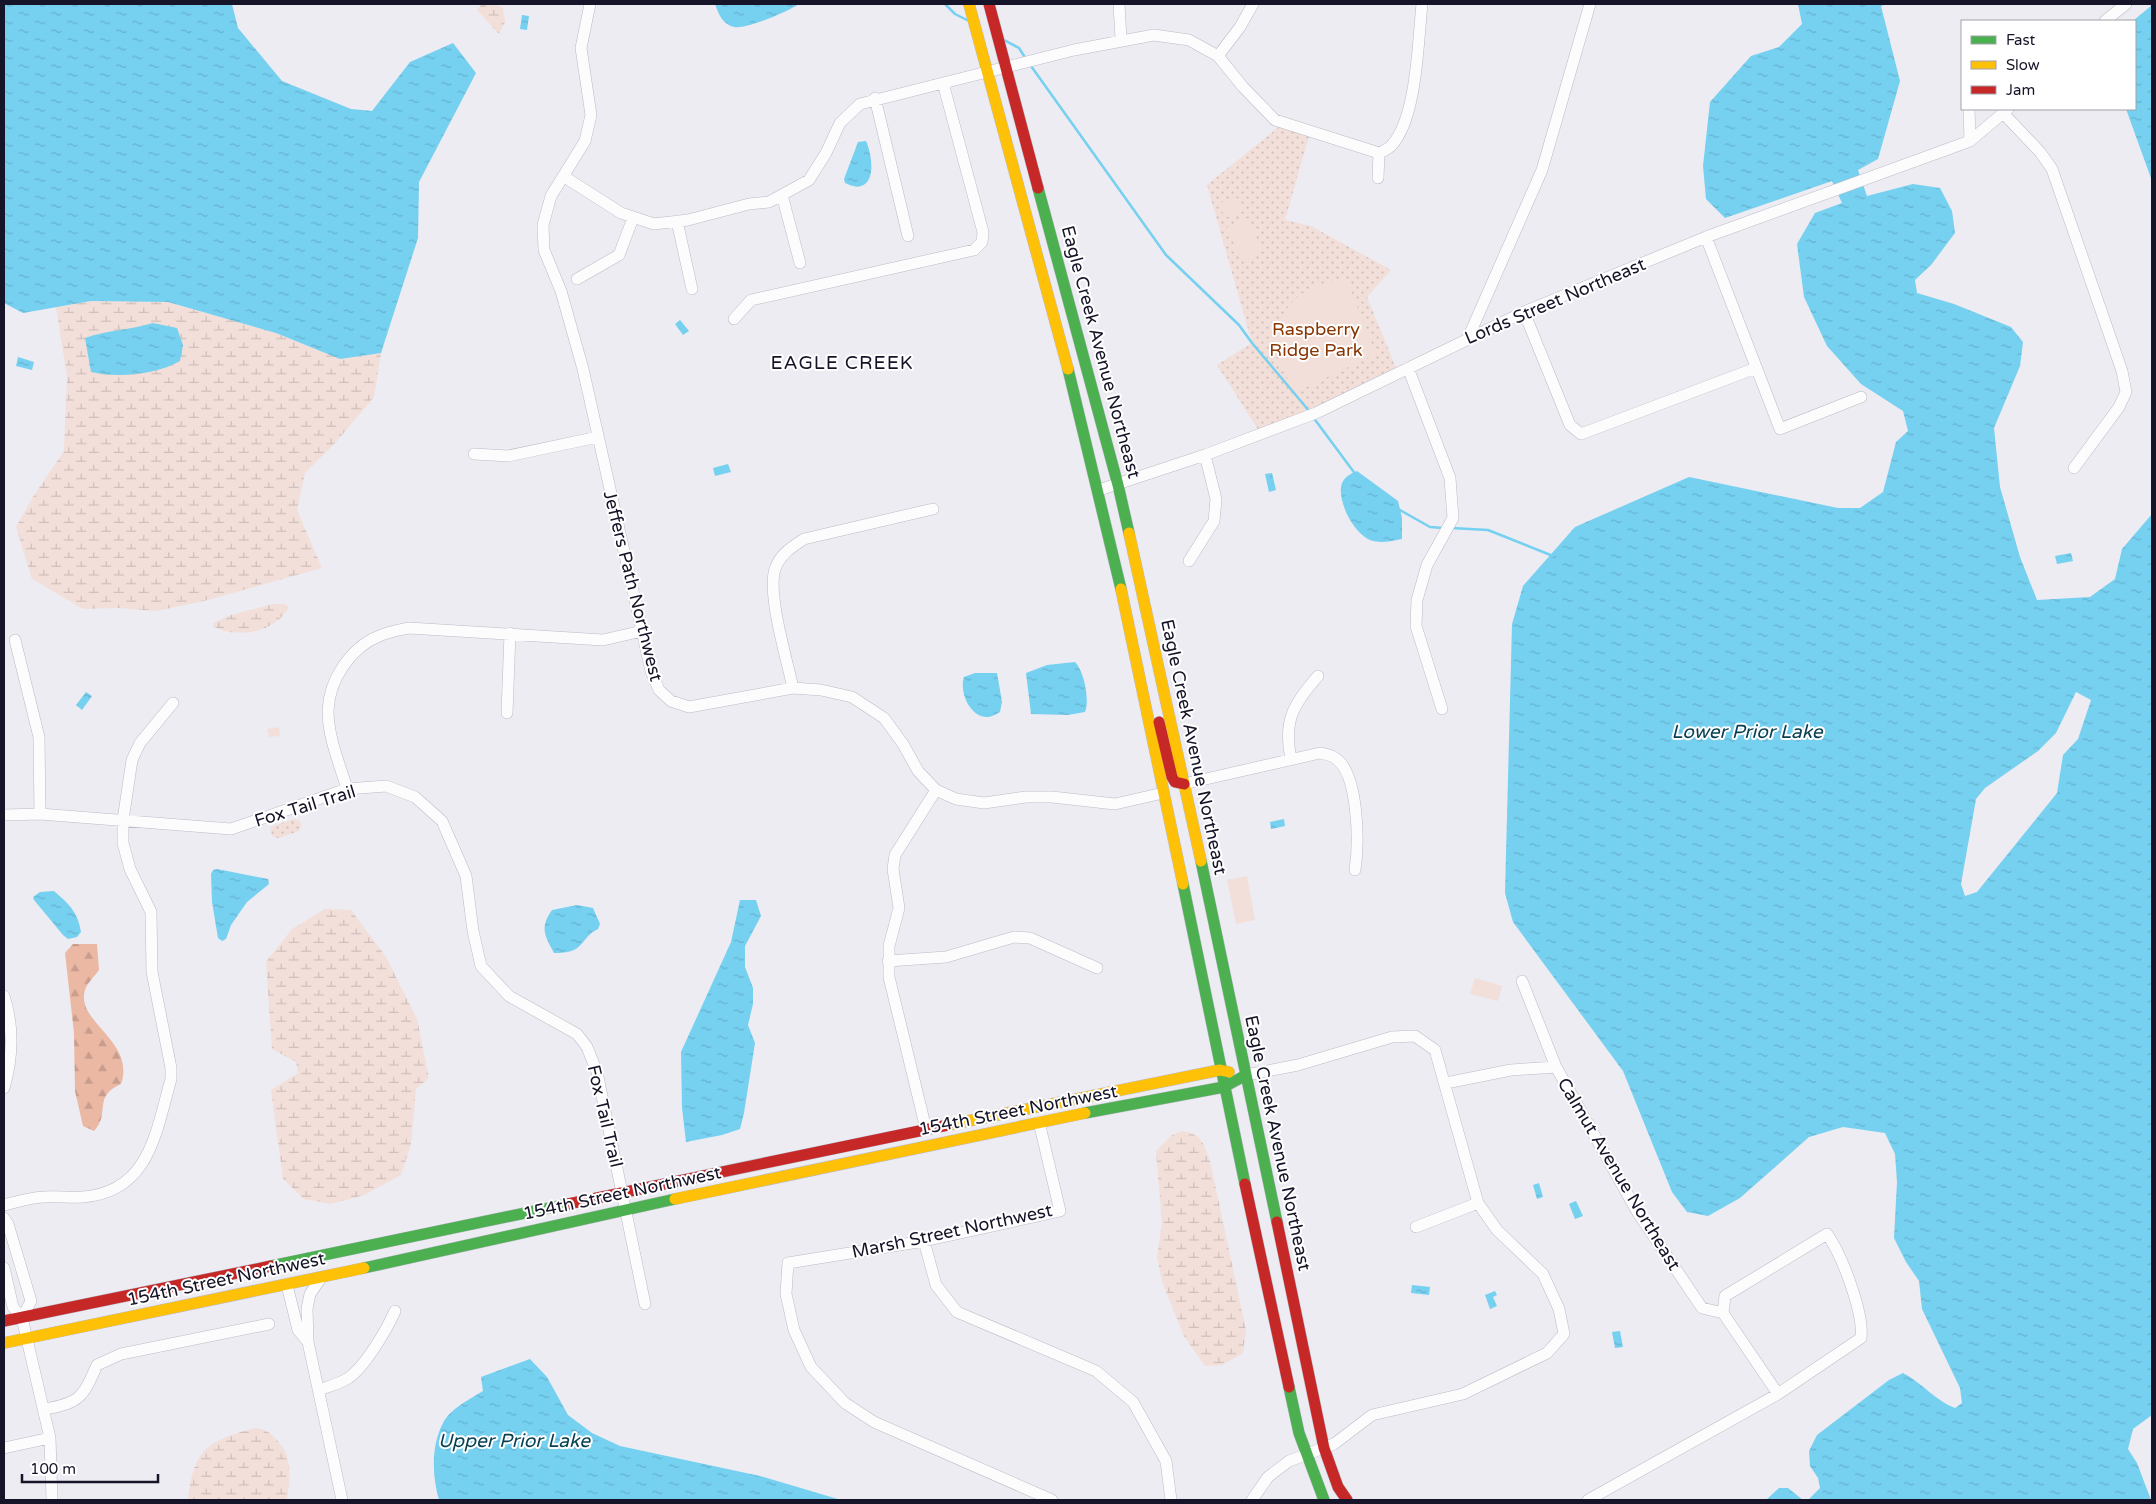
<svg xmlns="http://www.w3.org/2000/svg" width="2156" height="1504" font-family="'Varela Round',sans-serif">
  <defs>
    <pattern id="green-dots" width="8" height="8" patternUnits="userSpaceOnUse" patternTransform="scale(1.25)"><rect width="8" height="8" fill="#f2dfd9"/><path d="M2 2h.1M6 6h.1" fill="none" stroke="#cfbeba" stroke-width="1.8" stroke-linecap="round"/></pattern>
    <pattern id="forest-firs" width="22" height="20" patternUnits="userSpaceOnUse" patternTransform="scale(1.25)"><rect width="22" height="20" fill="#ebb8a4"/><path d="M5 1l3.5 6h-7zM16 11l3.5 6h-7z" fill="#c99d8d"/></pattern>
    <pattern id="wetland-marsh" width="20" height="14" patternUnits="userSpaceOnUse" patternTransform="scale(1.25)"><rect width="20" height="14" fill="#f2dfd9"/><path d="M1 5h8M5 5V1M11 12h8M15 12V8" fill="none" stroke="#cfbeba"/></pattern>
    <pattern id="water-ripples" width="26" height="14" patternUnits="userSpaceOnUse" patternTransform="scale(1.25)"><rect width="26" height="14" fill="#76d0f0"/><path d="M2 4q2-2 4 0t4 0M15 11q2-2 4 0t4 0" fill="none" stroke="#65b2ce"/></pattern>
  </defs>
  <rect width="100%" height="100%" fill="#ececf2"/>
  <path fill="url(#green-dots)" d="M1280,126l29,10 -24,84 26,6 80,44 -24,27 31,76 -137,61 -44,-69 35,-22 -45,-158z
    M294,819l6,2 1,5 -2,5 -21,7 -6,-2 -2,-9z"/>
  <path fill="url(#forest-firs)" d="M73,944h24l2,26c-4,6 -12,13 -14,20 -10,32 51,51 36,94 -29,13 -10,29 -27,47l-11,-5 -8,-35 -1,-58 -9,-80z"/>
  <path fill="url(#wetland-marsh)" d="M482,4h14l7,4 2,14 -6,12 -22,-24z
    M91,301l77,1 108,31 64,26 41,-6 -7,44 -37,44 -32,32 -8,37 25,58 -118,33 -48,10 -38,-3 -35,1 -51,-30 -16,-52 17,-30 31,-46 3,-75 -11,-69z
    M273,604h12l4,3c-13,25 -52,33 -76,19v-3l18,-8z
    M325,909l26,1 35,47 31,62 12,59 -13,11 -5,55 -10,31 -37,20 -33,9 -27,-5 -21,-20 -12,-89 27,-17 -2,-11 -24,-13 -6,-87 26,-33z
    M1182,1131c20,3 22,13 28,30l36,169 -3,23 -21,12 -17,1 -21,-30 -22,-55 -5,-24 5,-34 -6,-72 16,-16z
    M255,1428c10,1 13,3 20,10 19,19 15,38 12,62h-99c6,-51 19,-59 67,-72z"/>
  <path fill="#f2dfd9" d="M1238,198l4,14 -18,6 -4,-15z
    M1247,218l16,33 -20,10 -17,-33z
    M1338,281h9l29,73 -78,37c-42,-42 -19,-105 40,-110z
    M279,727l1,9 -11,1 -2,-8z
    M1247,876l8,44 -19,4 -9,-44z
    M1475,978l27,8 -4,15 -28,-7z"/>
  <path fill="url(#water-ripples)" fill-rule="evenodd" d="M4,4h228l6,24 44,53 69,28 21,2 38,-49 43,-19 23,30 -57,109 -1,56 -37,115 -41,6 -64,-26 -108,-31 -77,-1 -68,12 -19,-10z
    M715,4h84c-10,7 -54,26 -65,23 -11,-2 -16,-14 -19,-23z
    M1798,4h88l-5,2 19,75 -22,78 -20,11 9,26 46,-12 27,4 12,23 3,22 -24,32 -16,15 2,13 37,11 57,23 12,15 -3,24 -26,62 6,59 20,70 17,43 53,-3 25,-18 7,-30 30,-35v901l-19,14 -5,20 9,14 14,37h-343l12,-12 -2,-10 -8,-12 -1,-15 8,-16 72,-55 14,-7c19,10 33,28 52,35l7,-5 -2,-15 -38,-79 -3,-28 -13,-19 -12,-24 3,-56 -2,-28 -10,-21 -42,-6 -34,10 -69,61 -32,18 -21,-4 -15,-20 -49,-121 -110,-149 -8,-29 7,-269 11,-38 52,-59 114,-50 149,31h22l23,-16 13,-50 12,-11 -5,-20 -42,-27 -34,-38 -23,-49 -7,-53 18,-31 27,-10 -10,-22 -107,37 -19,-19 -3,-33 7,-64 41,-46 28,-9 23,-23zM2076,692l15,8 -13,39 -15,16 -6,38 -80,99 -12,4 -4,-12 15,-85 9,-11 53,-37 18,-18z
    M2152,5v176l-26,-72h9l-2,-88z
    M522,15l7,1 -2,14 -7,-1z
    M866,141c5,11 11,40 -5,45 -5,2 -11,-1 -16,-3l-1,-4 14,-37z
    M680,320l9,11 -6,4 -8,-11z
    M153,323l24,5 6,17 -3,16c-24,14 -63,17 -89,11l-6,-34c23,-8 45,-8 68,-15z
    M18,357l16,5 -2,8 -16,-4z
    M728,464l3,8 -16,4 -2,-8z
    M1357,471l41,30 4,17v21c-11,2 -21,5 -32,1 -16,-7 -31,-35 -29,-53 1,-9 9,-13 16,-16z
    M1272,473l4,17 -7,2 -4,-18z
    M2071,553l2,8 -16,3 -2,-8z
    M1075,662c9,9 15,38 10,50l-17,3 -37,-1 -5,-41 21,-8z
    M975,673h22l5,29 -2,10c-4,2 -8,5 -12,5 -18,1 -29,-25 -24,-40z
    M86,692l6,4 -10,14 -6,-5z
    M1284,819l1,7 -14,3 -1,-7z
    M217,869l51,10 1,5 -22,18 -16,23 -5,14 -4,2 -4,-3 -6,-36 -1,-28 2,-4z
    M54,891c15,13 24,21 27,41l-4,5 -9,2 -5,-4 -29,-35 -1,-3 7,-5z
    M740,900h16l5,16 -16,30v21l8,21v16l-5,21 7,18 -11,70 -4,16 -18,6 -36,7 -4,-34 -1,-56 50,-110z
    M577,905l16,3 7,16 -2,5c-19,9 -12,25 -44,24 -10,-18 -14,-26 -2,-43z
    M1539,1183l4,14 -6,2 -4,-14z
    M1576,1201l7,15 -8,3 -6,-15z
    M1412,1285l18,2 -1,8 -18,-2z
    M1495,1291l2,4 -4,2 4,9 -7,3 -5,-14z
    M1620,1331l3,16 -8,1 -3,-16z
    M530,1359l17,18 21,38 24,18 28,13 140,30 81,24h-402c-7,-24 -8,-54 4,-77 7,-14 27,-24 40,-32l-2,-14z
    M1779,1488h9l15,12h-37z"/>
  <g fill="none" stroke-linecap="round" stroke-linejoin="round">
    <path stroke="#76d0f0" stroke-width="2.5" d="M945,4l10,10 12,6
      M1004,40l15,8 7,11
      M1031,66l135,189 73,70 13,18 58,69
      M1313,417l43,58
      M1398,509l32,18 13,1
      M1451,528l37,2 65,26"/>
    <g stroke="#bbbbc8" stroke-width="12">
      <path id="street" d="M590,4l-9,44 10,67 -6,26 -34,55 -8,29 1,25 17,41 22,78 68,302 8,19 12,11 18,6 104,-19 28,2 31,7 32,21 19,26 15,27 18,19 20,9 28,4 42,-6h26l63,7 48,-11
        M1119,4l2,35
        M2105,21l21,-17
        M1218,56l22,-29 13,-23
        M875,98l33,138
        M1969,109l1,32
        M2003,113l37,39 12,17 70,202 4,21 -7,15 -45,61
        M563,176l58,37 33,11 34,-4 61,-16 20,-2 40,-22 17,-27 14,-30 20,-19 214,-54 80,-15 35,5 29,16 25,31 32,33 104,33
        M1378,178l1,-25c4,-2 10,-4 13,-8 25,-28 26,-104 30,-141
        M782,195l18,68
        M677,221l15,68
        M1706,237l74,192 81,-32
        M577,279l42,-24 14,-37
        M1524,312l46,113 11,9 175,-66
        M734,319l17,-19 223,-50 8,-8 1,-10 -40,-149
        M1468,338l74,-168 48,-166
        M1408,368l42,110 3,40 -26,47 -10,35 -1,26 26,83
        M474,454l34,2 90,-19
        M1099,490l106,-35 111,-42 208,-101 182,-75 264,-96 38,-32
        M1189,561l25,-40 2,-22 -11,-44
        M15,640l24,97 1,77
        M793,688c-6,-28 -26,-94 -18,-119 5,-15 17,-22 29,-30l129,-30
        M507,713l3,-80
        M1291,759c-8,-37 2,-55 27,-83
        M1184,784l136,-31c5,1 11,2 15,5 24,15 24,86 20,112
        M347,789c-7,-24 -19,-52 -19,-78 1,-31 22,-63 51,-75 9,-4 20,-6 30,-8l194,12 39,-9
        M4,815l36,-1 191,15 116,-40 39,-3 29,11 27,24 24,55 7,55 8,35 28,30 68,38 10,13 10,25 48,232
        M888,961l58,-4 68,-20 16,1 67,30
        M1522,981l34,86 82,146 64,95 21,5 55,81
        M4,996c10,31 9,61 0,92
        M1246,1075l52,-10 94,-28 23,-1 20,14 43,153 19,27 46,44 16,35 5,25 -17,19 -84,41 -91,21 -38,29 -45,17 -21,16 -16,23
        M1446,1083l65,-13 45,-3
        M1039,1122l21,89 -136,30 -136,22 -2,31 8,36 17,37 34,36 29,19 178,78
        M926,1129l-37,-152v-31l10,-38 -6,-39 2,-14 41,-65
        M4,1205c13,-3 27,-8 41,-8 13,-1 25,1 38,0 67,-5 73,-66 88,-118v-11l-19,-96 -1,-60 -21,-43 -7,-26v-23l9,-60 8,-17 33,-40
        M4,1218l4,6 23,77 -9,17
        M1416,1227l62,-24
        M924,1241l12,44 21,27 139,59 37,31 33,59 5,39
        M4,1268l9,39 9,11 28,120 2,62
        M321,1278l-11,16 -3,15 1,33 34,158
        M287,1285l11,45 10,12
        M319,1390c8,-3 18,-6 26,-10 18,-9 42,-51 50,-69
        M45,1409c35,-6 38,-12 52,-44l24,-11 148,-30
        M4,1448l46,-10
        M1588,1500l190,-106 83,-56c3,-25 -19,-83 -34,-104l-102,62 -2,17"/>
    </g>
    <g stroke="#bbbbc8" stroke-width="12">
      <path id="fast" d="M1038,188l80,297 11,48
        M1068,369l53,220
        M1201,861l76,361
        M1183,884l62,300
        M1085,1113l139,-26 22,-12
        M271,1266l297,-62
        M364,1268l311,-69
        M1289,1387l10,46 25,67"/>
    </g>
    <g stroke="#bbbbc8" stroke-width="12">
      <path id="slow" d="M969,4l99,365
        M1129,533l72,328
        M1121,589l62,295
        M948,1125l272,-55 9,2
        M675,1199l410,-86
        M4,1343l360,-75"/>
    </g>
    <g stroke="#bbbbc8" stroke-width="12">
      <path id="jam" d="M989,4l49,184
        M1159,722l13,55 3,5 9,2
        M1245,1184l44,203
        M568,1204l380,-79
        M1277,1222l47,226 14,39 9,13
        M4,1321l267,-55"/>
    </g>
    <use href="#street" stroke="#fcfcfd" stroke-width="11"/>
    <use href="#fast" stroke="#4caf50" stroke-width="11"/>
    <use href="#slow" stroke="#ffc107" stroke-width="11"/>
    <use href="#jam" stroke="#c62828" stroke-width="11"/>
  </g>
  <g text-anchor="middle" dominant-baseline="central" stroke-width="4" stroke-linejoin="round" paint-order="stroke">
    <g font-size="18" fill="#151428" stroke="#fff">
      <text transform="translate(1555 301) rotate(-23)">Lords Street Northeast</text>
      <text transform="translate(1101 352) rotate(75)">Eagle Creek Avenue Northeast</text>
      <text transform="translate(633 586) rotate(76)">Jeffers Path Northwest</text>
      <text transform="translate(1194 747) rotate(78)">Eagle Creek Avenue Northeast</text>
      <text transform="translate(305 806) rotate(-17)">Fox Tail Trail</text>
      <text transform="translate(1018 1110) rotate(-11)">154th Street Northwest</text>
      <text transform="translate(605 1116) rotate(77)">Fox Tail Trail</text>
      <text transform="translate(1278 1143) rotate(78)">Eagle Creek Avenue Northeast</text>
      <text transform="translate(1619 1174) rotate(59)">Calmut Avenue Northeast</text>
      <text transform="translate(622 1193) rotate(-12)">154th Street Northwest</text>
      <text transform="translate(952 1231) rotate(-12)">Marsh Street Northwest</text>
      <text transform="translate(226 1279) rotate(-12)">154th Street Northwest</text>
    </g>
    <g font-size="18" fill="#873501" stroke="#fff">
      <text x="1316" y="329">Raspberry<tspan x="1316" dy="21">Ridge Park</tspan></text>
    </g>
    <g font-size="19" letter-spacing="1" fill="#151428" stroke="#fff">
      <text x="842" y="363">EAGLE CREEK</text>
    </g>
    <g font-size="19" font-style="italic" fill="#074052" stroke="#fff">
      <text x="1747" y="732">Lower Prior Lake</text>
      <text x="514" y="1441">Upper Prior Lake</text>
    </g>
  </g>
  <rect width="2156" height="1504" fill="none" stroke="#151428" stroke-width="10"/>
  <rect x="1961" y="20" width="175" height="90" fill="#ffffff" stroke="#a1a1a9"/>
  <rect x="1971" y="36" width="25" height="8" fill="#4caf50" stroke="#a1a1a9"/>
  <text x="2006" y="45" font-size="15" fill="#151428">Fast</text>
  <rect x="1971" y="61" width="25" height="8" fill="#ffc107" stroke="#a1a1a9"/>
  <text x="2006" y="70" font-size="15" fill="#151428">Slow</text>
  <rect x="1971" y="86" width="25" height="8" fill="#c62828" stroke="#a1a1a9"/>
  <text x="2006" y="95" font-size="15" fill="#151428">Jam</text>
  <path d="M22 1474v8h136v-8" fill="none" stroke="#151428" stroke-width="2.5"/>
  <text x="30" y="1474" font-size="15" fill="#151428" stroke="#ffffff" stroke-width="4" paint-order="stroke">100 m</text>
</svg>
